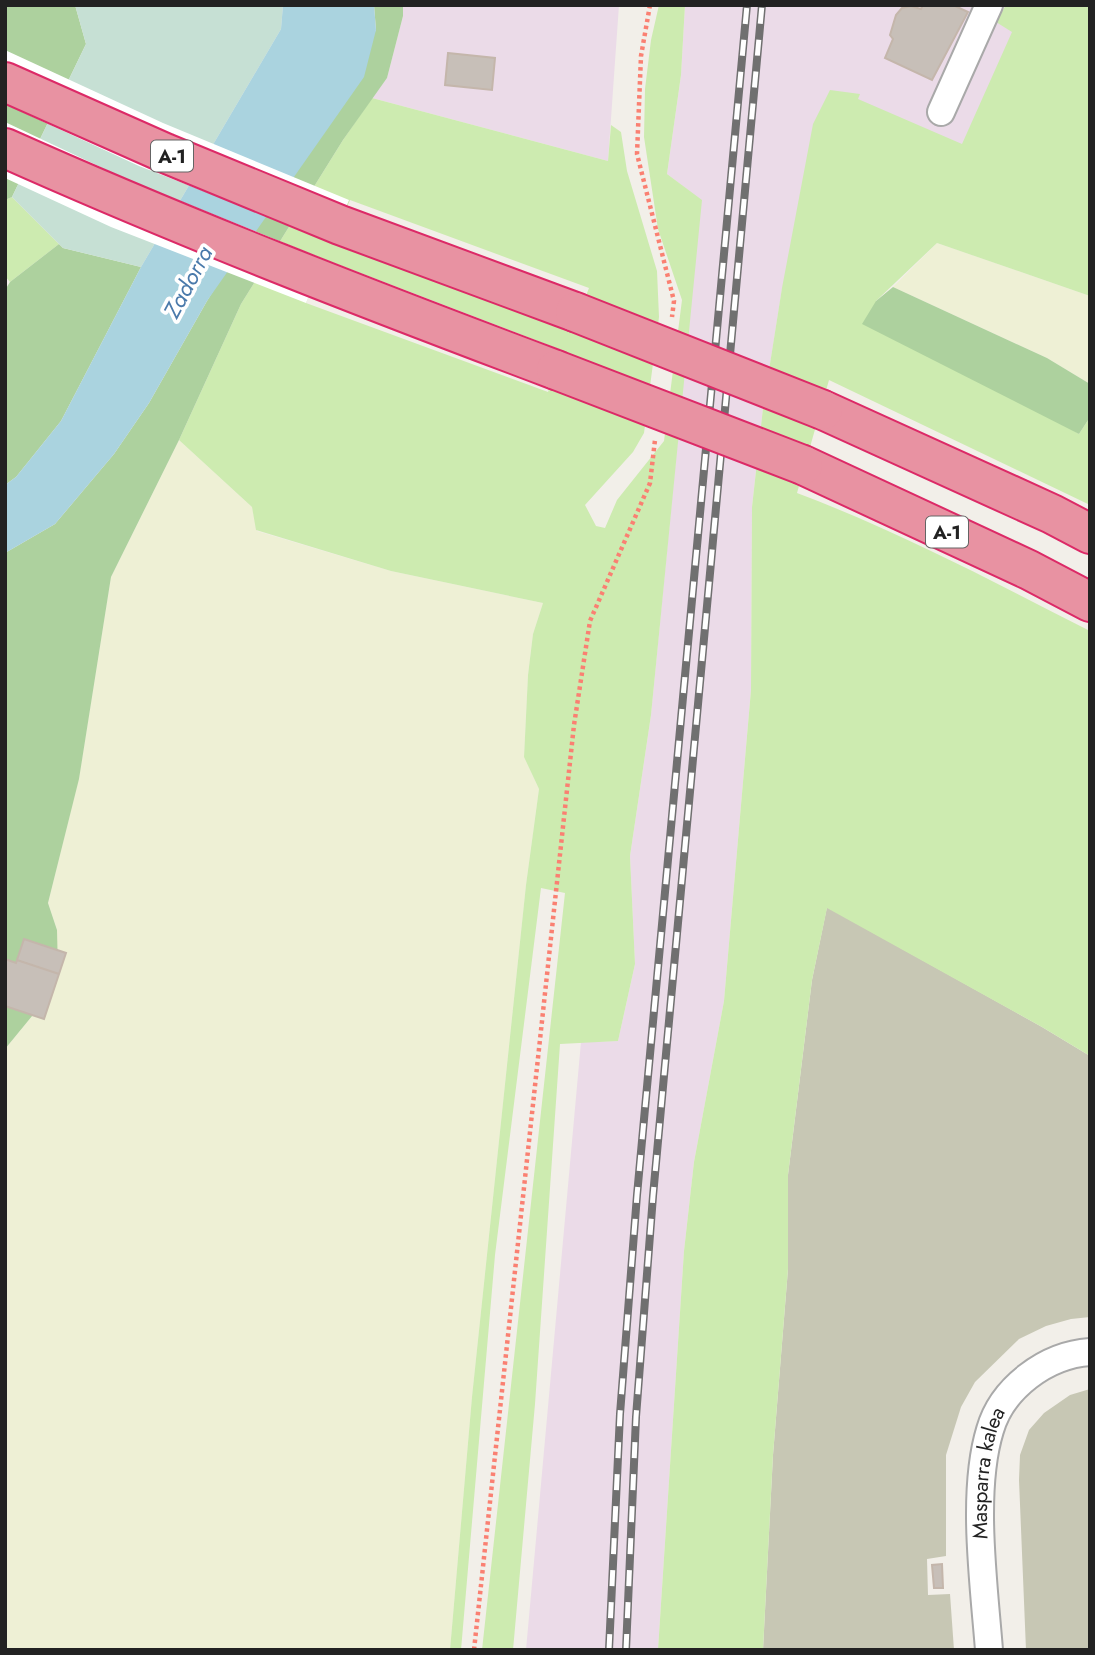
<svg xmlns="http://www.w3.org/2000/svg" width="1095" height="1655" font-family="Jost,sans-serif">
  <rect width="100%" height="100%" fill="#f2efe9"/>
  <path fill="#ebdbe8" d="M403,5h216l-11,156 -236,-63 15,-20 16,-62z
    M685,5h405l-264,308 -44,-24 -19,119 -11,99 -1,183 -27,311 -30,161 -10,89 -26,399h-132l55,-608 37,-1 17,-77 -5,-108 21,-141 50,-515 -34,-26 14,-99z"/>
  <path fill="#c7c7b4" d="M827,907l215,120 48,29v261l-19,2 -25,7 -27,13 -44,43 -14,25 -15,48v101l-19,3 1,36 22,-1 4,56h-191l10,-195 15,-186v-94l24,-195z
    M1090,1389v261h-64l-7,-170 1,-25 9,-25 15,-17 26,-18z"/>
  <path fill="#eef0d5" d="M937,243l153,53v88l-43,-26 -154,-71z
    M179,440l73,67 5,24 134,40 152,32 -10,31 -5,41 -4,82 15,32 -13,96 -54,512 -22,253h-445v-601l32,-39 20,-80 -9,-27 31,-125 32,-201z"/>
  <path fill="#cdebb0" fill-rule="evenodd" d="M659,5h26l-4,70 -14,99 35,26 -51,515 -21,141 5,108 -17,77 -58,3 -25,360 -22,246h-31l83,-757 -24,-5 -46,367 -34,395h-11l22,-253 54,-512 13,-96 -15,-32 4,-82 5,-41 10,-31 -152,-32 -135,-41 -4,-23 -73,-67 62,-136 102,-164 29,-42 236,63 3,-36 10,7 6,39 30,100 2,46 -15,116 -11,19 -48,53 11,21 9,2 12,-28 47,-59 18,-141 -24,-71 -14,-92 1,-48 6,-49zM350,200l239,88 -17,43 -240,-89zM324,259l240,92 -16,41 -242,-89z
    M1006,5h84v291l-153,-53 -61,58 203,133 11,-17v88l-261,-125 -32,113c101,38 197,89 293,138v425l-48,-29 -215,-119 -15,72 -24,195v94l-15,186 -10,195h-105l26,-399 10,-89 30,-161 27,-311 1,-183 11,-99 19,-120 31,-164 17,-34 30,4 -2,5 104,45 50,-112 -16,-10z
    M12,197l47,47 -49,38 -5,-6v-76z"/>
  <path fill="#add19e" d="M5,5h70l11,39 -74,153 -7,3z
    M374,5h29v11l-16,62 -44,62 -102,164 -62,136 -68,137 -32,202 -31,124 9,27 1,42 -21,38 -32,39v-496l50,-29 59,-70 35,-51 58,-102 169,-271z
    M59,244l4,4 78,19 -80,154 -45,56 -11,8v-195l5,-8z
    M893,287l154,71 43,26v33l-11,17 -217,-110 14,-23z"/>
  <path fill="#c6e0d4" d="M75,5h208l-2,24 -140,238 -78,-19 -51,-51 74,-153z"/>
  <path fill="#aad3df" d="M283,5h91l2,25 -12,47 -157,224 -58,102 -35,51 -59,70 -50,29v-68l11,-8 45,-56 80,-154 140,-238z"/>
  <path fill="#fff" d="M5,50l158,73 186,77 -17,41 -193,-75 -134,-62z
    M5,122l121,57 198,80 -18,44 -195,-76 -106,-49z"/>
  <path fill="#c7bfb8" stroke="#c4b6ab" stroke-width="2" d="M923,5h30l15,7 -36,68 -47,-22 8,-19 -3,-4 6,-20 6,-7 9,-2 10,3z
    M448,53l47,5 -3,32 -47,-5z
    M24,939l42,14 -7,21 -42,-14z
    M5,959l11,4 1,-3 42,14 -15,45 -39,-13z
    M942,1564l1,24h-9l-2,-23z"/>
  <g fill="none" stroke-linecap="round" stroke-linejoin="round">
    <g stroke="#a9a9a9" stroke-width="30">
      <g id="minor">
        <path d="M941,112l48,-107"/>
        <path id="s1" d="M989,1650c-5,-65 -18,-158 1,-220 12,-42 56,-75 100,-78"/>
      </g>
    </g>
    <g stroke="#dc2a67" stroke-width="42">
      <path id="highway" d="M5,82l160,71 175,72 235,87
        M5,148c181,81 365,152 551,222
        M823,410l229,104 38,20
        M803,465l226,105 61,32"/>
    </g>
    <path stroke="#fa8072" stroke-width="4.5" stroke-dasharray="3.5 3.5" stroke-linecap="butt" d="M650,5l-9,51 -4,98 37,147 -2,16
      M474,1650l100,-925 16,-104 60,-138 5,-43"/>
    <use href="#minor" stroke="#fff" stroke-width="26"/>
    <use href="#highway" stroke="#e892a2" stroke-width="38"/>
    <g stroke="#707070" stroke-width="8">
      <path id="rail" d="M609,1650l11,-236 17,-219 110,-1190
        M626,1650l10,-233 17,-221 109,-1191"/>
    </g>
    <use href="#rail" stroke="#fff" stroke-width="5" stroke-dasharray="16" stroke-linecap="butt"/>
    <g stroke="#dc2a67" stroke-width="42" stroke-linecap="butt">
      <path id="highway-bridge" d="M575,312l248,98
        M556,370l247,95"/>
    </g>
    <use href="#highway-bridge" stroke="#e892a2" stroke-width="38"/>
  </g>
  <g text-anchor="middle" dominant-baseline="central" stroke-width="7" stroke-linejoin="round" paint-order="stroke">
    <g fill="#fff" stroke="#646464" stroke-width="2">
      <rect x="151" y="140.5" width="42" height="31" rx="5"/>
      <rect x="926" y="516.5" width="42" height="31" rx="5"/>
    </g>
    <g font-size="19" font-weight="bold" fill="#222">
      <text x="172" y="156">A-1</text>
      <text x="947" y="532">A-1</text>
    </g>
    <g font-size="21" fill="#222" stroke="#fff">
      <text stroke="none"><textPath href="#s1" startOffset="178">Masparra kalea</textPath></text>
    </g>
    <g font-size="23" font-style="italic" fill="#4a7aab" stroke="#fff">
      <text transform="translate(188 282) rotate(-62)">Zadorra</text>
    </g>
  </g>
  <rect width="1095" height="1655" fill="none" stroke="#222222" stroke-width="14"/>
</svg>
